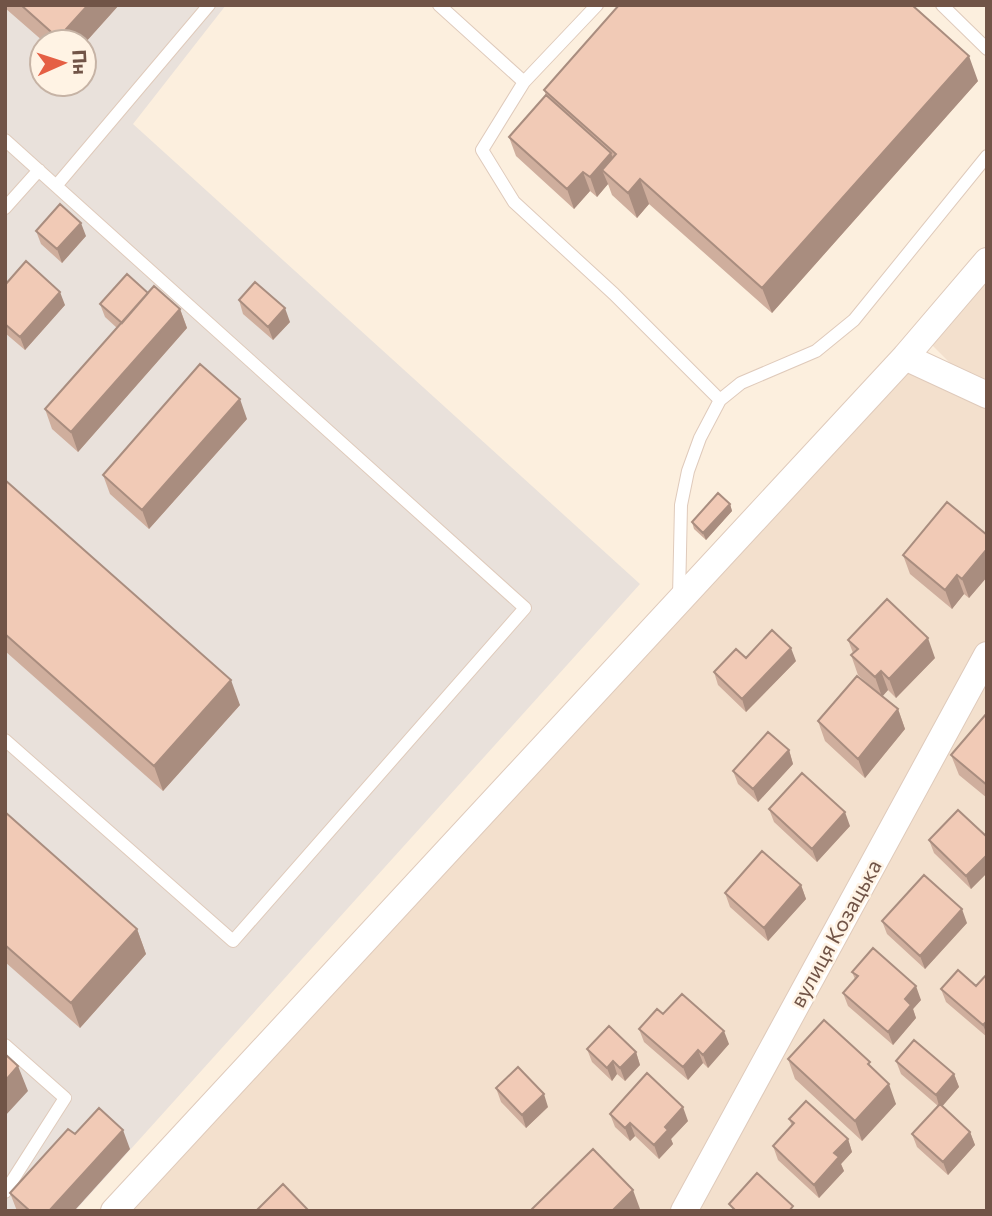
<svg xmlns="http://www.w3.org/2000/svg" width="992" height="1216" font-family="Commissioner,sans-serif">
  <rect width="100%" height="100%" fill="#fcefde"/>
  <path fill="#f3e0cd" d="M987,267v114l-36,-17 -21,-21z
    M911,370l76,34v807h-863l772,-835z"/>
  <path fill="#e9e1db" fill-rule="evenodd" d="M5,5h221l-93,119 507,460 -565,627h-70zM42,42h42v42h-42z"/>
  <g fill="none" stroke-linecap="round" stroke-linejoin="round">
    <g stroke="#dfcabb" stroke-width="14">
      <path id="lane" d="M439,5l85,77
        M597,5l-73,77 -42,68 32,52 100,92 106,106
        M942,5l45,44
        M5,140l520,468 -292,333 -228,-201
        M56,186l153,-181
        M5,208l34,-38
        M679,597l2,-92 7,-34 12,-33 20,-38 21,-17 75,-32 38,-31 133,-164
        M5,1045l60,53 -60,94"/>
    </g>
    <g stroke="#dfcabb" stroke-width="28">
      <path id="street" d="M905,357l82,38
        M114,1211l791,-854 82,-96
        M684,1211l303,-556"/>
    </g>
    <use href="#lane" stroke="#fff" stroke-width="12"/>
    <use href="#street" stroke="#fff" stroke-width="26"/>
  </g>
  <path fill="#cfae9d" d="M5,5h114l-35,39v-2h-40l-39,-34z
    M978,81l-206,232 -123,-109 -12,14 -25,-23 -4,-11 -11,13 -7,-6 -16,18 -58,-53 -7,-19 37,-42 -2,-5z
    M36,231l50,5 -24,27 -21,-19z
    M5,285l60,20 -40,45 -20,-17z
    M148,293l32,16 7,19 -109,124 -26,-23 -7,-20 72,-81 -12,-11 -5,-13z
    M239,300l51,22 -17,18 -30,-26z
    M247,419l-98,110 -39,-35 -7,-19z
    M5,480l235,225 -77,86 -158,-140z
    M730,504l2,7 -26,29 -12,-11 -2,-7z
    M987,535v42l-18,21 -5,-4 -12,15 -42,-35 -7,-19z
    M848,640l87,18 -39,40 -8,-8 -6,6 16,13 7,20 -40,49 -40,-37 -7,-20 60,-28 -20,-18 -7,-20 2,-2z
    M746,658l50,3 -50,51 -28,-27 -4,-13z
    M987,713v85l-28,-23 -8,-20z
    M789,750l4,14 -35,38 -20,-18 -5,-13z
    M769,809l81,17 -33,36 -43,-40z
    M5,812l132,117 9,25 -66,74 -75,-66z
    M987,837v36l-16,16 -37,-36 -5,-13z
    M801,885l5,14 -38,42 -38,-34 -5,-14z
    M882,921l85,2 -42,46 -38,-35z
    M852,972l69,28 -8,9 3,9 -23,27 -45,-39 -5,-13 12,-14z
    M987,974v63l-41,-35 -5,-13 35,-3z
    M663,1014l66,30 -21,24 -5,-5 -15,17 -44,-38 -5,-13z
    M587,1049l49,3 4,13 -15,16 -8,-7 -5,7 -20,-19z
    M788,1059l85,10 23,35 -34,37 -67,-62z
    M896,1061l58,13 5,13 -17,19 28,26 5,13 -27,30 -31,-28 -5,-13 26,-28 -37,-32z
    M496,1088l52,19 -22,21 -25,-26z
    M610,1114l78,7 -17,18 2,5 -14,15 -24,-23 -5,5 -15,-14z
    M789,1119l59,20 4,13 -11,12 3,7 -25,27 -41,-38 -5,-14 19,-20z
    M75,1134l55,15 -56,62h-57l-7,-18z"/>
  <path fill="#a98d7f" d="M88,5h31l-35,39v-2h-24l-2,-4z
    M969,56l9,25 -206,232 -10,-25z
    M611,153l7,20 -16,-3 6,14 -11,13 -7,-20z
    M583,172l7,19 -16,18 -7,-20z
    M640,179l9,25 -12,14 -9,-25z
    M81,223l5,13 -24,27 -5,-14z
    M60,292l5,13 -40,45 -5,-13z
    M285,308l5,14 -17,18 -5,-13z
    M180,309l7,19 -109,124 -7,-20z
    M240,399l7,20 -98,110 -7,-19z
    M730,504l2,7 -26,29 -3,-7z
    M987,549v28l-18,21 -7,-19z
    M957,575l7,19 -12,15 -7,-19z
    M928,638l7,20 -39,40 -7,-19z
    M791,648l5,13 -50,51 -4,-13z
    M881,671l7,19 -6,7 -7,-20z
    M231,680l9,25 -77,86 -9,-25z
    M898,709l7,20 -40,49 -7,-19z
    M789,750l4,14 -35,38 -5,-13z
    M845,812l5,14 -33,36 -5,-13z
    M987,855v18l-16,16 -5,-13z
    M801,885l5,14 -38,42 -4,-13z
    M962,909l5,14 -42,46 -5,-13z
    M137,929l9,25 -66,74 -9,-25z
    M916,986l5,14 -8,9 3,9 -23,27 -5,-13 17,-33z
    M987,1021v14l-4,-10z
    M724,1031l5,13 -21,24 -5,-13z
    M698,1050l5,13 -15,17 -5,-13z
    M636,1052l4,13 -15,16 -5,-13z
    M613,1061l4,13 -5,7 -5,-13z
    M18,1066l10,25 -23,25v-35z
    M954,1074l5,13 -19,22 -4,-14z
    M889,1084l7,20 -34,37 -7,-20z
    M544,1094l4,13 -22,21 -4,-13z
    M683,1107l5,14 -17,18 2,5 -14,15 -5,-14 11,-18z
    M630,1123l5,13 -5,5 -5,-13z
    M123,1130l7,19 -56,62h-25z
    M970,1132l5,13 -27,30 -5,-13z
    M848,1139l4,13 -11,12 3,7 -25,27 -5,-13 20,-32z
    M633,1190l7,19 -1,2h-27z"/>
  <path fill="#f1cab6" stroke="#a98d7f" stroke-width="2" d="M21,5h67l-30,33z
    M619,5h293l57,51 -207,232 -122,-109 -12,14 -26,-23 14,-16 -72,-64z
    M546,95l65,58 -21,24 -7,-5 -16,17 -58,-52z
    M60,204l21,19 -24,26 -21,-18z
    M26,261l34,31 -40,45 -15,-13v-39z
    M127,274l21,19 -26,30 -22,-19z
    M255,282l30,26 -17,19 -29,-27z
    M154,286l26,23 -109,123 -26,-23z
    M200,364l40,35 -98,111 -39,-35z
    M5,480l226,200 -77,86 -149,-132z
    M718,493l12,11 -27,29 -11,-11z
    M947,502l40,33v14l-25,30 -5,-4 -12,15 -42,-35z
    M887,599l41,39 -39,41 -8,-8 -6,6 -24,-22 7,-6 -10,-9z
    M772,630l19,18 -49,51 -28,-27 22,-23 10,9z
    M857,676l41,33 -40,50 -40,-38z
    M987,713v72l-36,-30z
    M768,732l21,18 -36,39 -20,-18z
    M802,773l43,39 -33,37 -43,-40z
    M958,810l29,27v18l-21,21 -37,-36z
    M5,812l132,117 -66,74 -66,-58z
    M762,851l39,34 -37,43 -39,-35z
    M924,875l38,34 -42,47 -38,-35z
    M873,948l43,38 -11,13 6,6 -23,27 -45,-39 15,-17 -6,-4z
    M958,970l18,16 11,-12v47l-4,4 -42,-36z
    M682,994l42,37 -21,24 -5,-5 -15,17 -44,-38 18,-20 6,5z
    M824,1020l46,42 -2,2 21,20 -34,37 -67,-62z
    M609,1026l27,26 -16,16 -7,-7 -6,7 -20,-19z
    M914,1040l40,34 -18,21 -40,-34z
    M5,1054l13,12 -13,15z
    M518,1067l26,27 -22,21 -26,-27z
    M647,1073l36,34 -18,20 3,3 -14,15 -24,-22 -5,5 -15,-14z
    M806,1101l42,38 -14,14 5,4 -25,28 -41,-39 21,-23 -5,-4z
    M940,1104l30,28 -27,30 -31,-28z
    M99,1108l24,22 -74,81h-19l-20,-18 58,-64 7,5z
    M593,1149l40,41 -21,21h-82z
    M757,1173l36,33 -4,5h-53l-7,-7z
    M283,1184l26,27h-53z"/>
  <g text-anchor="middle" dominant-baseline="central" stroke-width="5" stroke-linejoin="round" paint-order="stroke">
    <g font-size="21" fill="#715447" stroke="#fff3e4">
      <text transform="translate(835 933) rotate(-61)">вулиця Козацька</text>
    </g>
  </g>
  <rect width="992" height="1216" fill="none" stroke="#715447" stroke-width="14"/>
  <g transform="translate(63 63) rotate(87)"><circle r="33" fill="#fff3e4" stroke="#c6b3a5" stroke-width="2"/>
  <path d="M0-5L12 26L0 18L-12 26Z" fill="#e55f44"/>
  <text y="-10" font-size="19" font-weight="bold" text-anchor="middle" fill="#715447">Пн</text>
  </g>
</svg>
